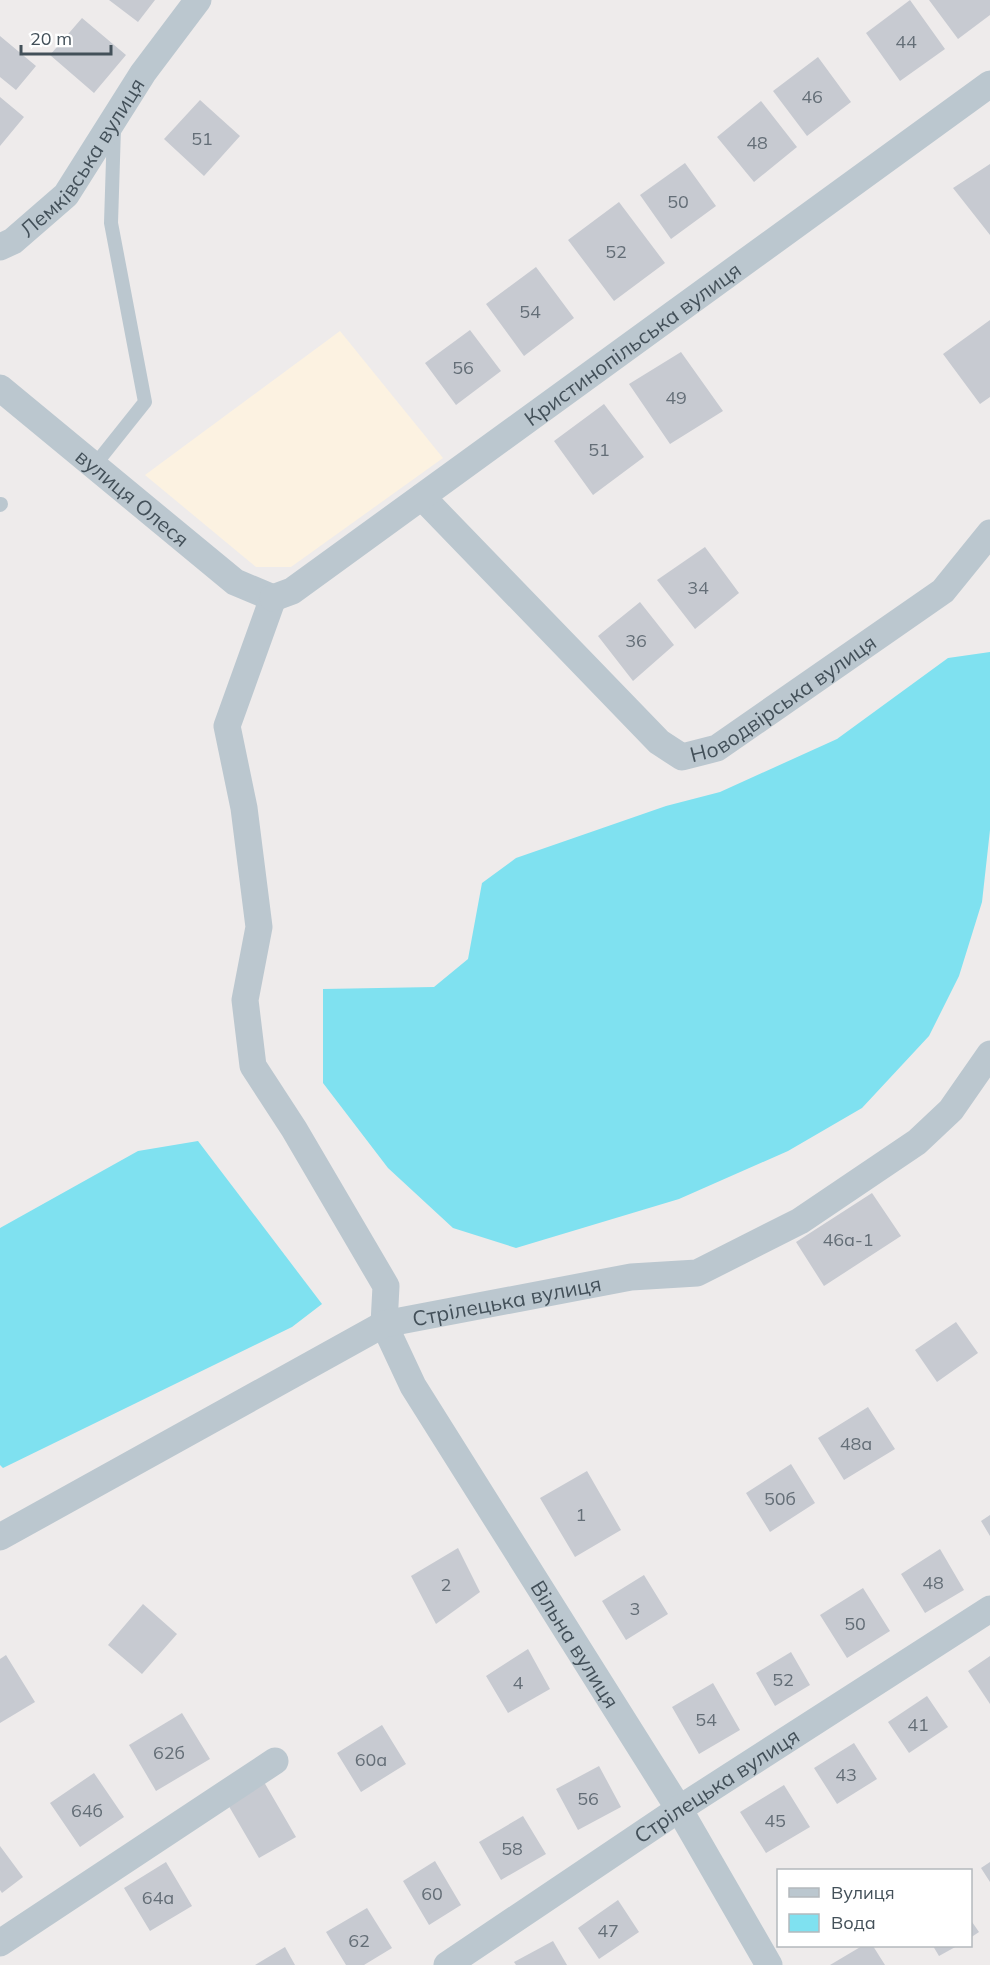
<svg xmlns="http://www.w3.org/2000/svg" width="990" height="1965" font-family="Mulish,sans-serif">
  <rect width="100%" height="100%" fill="#eeebeb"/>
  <path fill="#fcf2e1" d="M340,331l103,127 -152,109h-35l-111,-92z"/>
  <path fill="#7fe1f0" d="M990,652v178l-8,72 -23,74 -30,60 -67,72 -74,43 -109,48 -163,49 -63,-20 -65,-60 -65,-85v-94l111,-2 34,-28 14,-76 34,-25 150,-52 54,-14 117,-53 111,-81z
    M198,1141l124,163 -30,23 -289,141 -3,-3v-237l138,-77z"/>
  <path fill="#c7cad1" d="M109,0h46l-17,22z
    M910,0l35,49 -45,32 -34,-48z
    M929,0h61v15l-32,24z
    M82,18l44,37 -32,38 -44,-38z
    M0,36l36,30 -20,24 -16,-13z
    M818,57l33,45 -44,34 -34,-45z
    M0,97l24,20 -24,29z
    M200,100l40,36 -36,40 -40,-37z
    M761,101l36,46 -43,35 -37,-45z
    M685,163l31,43 -45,33 -31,-44z
    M990,164v71l-37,-47z
    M619,202l46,61 -51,38 -46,-61z
    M536,267l38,51 -50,38 -38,-52z
    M990,320v77l-10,7 -37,-50z
    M470,330l31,41 -45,34 -31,-42z
    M681,352l42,59 -53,33 -41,-60z
    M604,404l40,53 -51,38 -39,-54z
    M705,547l34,46 -44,36 -38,-49z
    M640,602l34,43 -41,36 -35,-45z
    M872,1193l29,43 -77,50 -28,-44z
    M956,1322l22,31 -41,29 -22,-32z
    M868,1407l27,42 -51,31 -26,-42z
    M791,1464l24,39 -45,29 -24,-39z
    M587,1471l34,59 -46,27 -35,-59z
    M990,1515v21l-9,-15z
    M458,1548l22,44 -44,32 -25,-48z
    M940,1549l24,41 -39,23 -24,-39z
    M644,1575l24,39 -42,26 -24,-39z
    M863,1588l27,43 -43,27 -27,-43z
    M143,1604l34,30 -35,40 -34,-29z
    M528,1649l22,40 -42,24 -22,-37z
    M791,1652l19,33 -35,21 -19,-33z
    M6,1655l29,47 -35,21v-64z
    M990,1656v48l-22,-33z
    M713,1683l27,47 -41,24 -27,-47z
    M927,1696l21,31 -39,26 -21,-31z
    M182,1713l28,46 -54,32 -27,-46z
    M382,1725l24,39 -45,28 -24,-39z
    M854,1743l23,36 -40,25 -23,-36z
    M599,1766l22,41 -43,23 -22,-41z
    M94,1773l30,44 -44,30 -30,-44z
    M264,1782l32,55 -37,21 -32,-55z
    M784,1785l26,42 -44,26 -26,-41z
    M523,1816l23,38 -45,26 -22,-38z
    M0,1846l23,31 -21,16 -2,-3z
    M435,1861l26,44 -32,20 -26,-44z
    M166,1862l26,44 -42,25 -26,-43z
    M990,1862v20l-9,-14z
    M618,1900l21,32 -40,27 -21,-31z
    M367,1908l25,40 -28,17h-18l-20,-33z
    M970,1919l9,13 -9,6z
    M553,1941l14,24h-51l-2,-3z
    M862,1946h11l12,19h-55z
    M933,1946h24l-18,10z
    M285,1947l10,18h-40z"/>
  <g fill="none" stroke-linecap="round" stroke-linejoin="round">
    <path stroke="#bbc7cf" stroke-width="14" d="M94,466l51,-64 -34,-179 3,-95
      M0,505l1,-1"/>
    <g stroke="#bbc7cf" stroke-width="27">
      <path id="s1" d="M0,247l13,-6 53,-46 77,-122 55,-73"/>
      <path id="s2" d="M0,388l235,194 38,16"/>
      <path id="s3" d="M422,497l237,245 23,15 35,-9 226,-157 47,-58"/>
      <path id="s4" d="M273,598l-46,128 17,82 15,119 -14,73 8,66 41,63 92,157 -2,38 29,62 266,423 90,156"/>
      <path id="s5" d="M273,598l19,-7 698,-507"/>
      <path id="s6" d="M0,1537l384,-213 247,-47 66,-4 103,-52 117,-79 34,-32 39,-56"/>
      <path d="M0,1943l275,-182"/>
      <path id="s7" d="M447,1965l232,-156 311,-200"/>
    </g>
  </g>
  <g text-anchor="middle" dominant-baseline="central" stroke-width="6" stroke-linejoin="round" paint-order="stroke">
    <g font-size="18" fill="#646e77">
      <text x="906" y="41">44</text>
      <text x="812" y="96">46</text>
      <text x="202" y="138">51</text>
      <text x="757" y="142">48</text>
      <text x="678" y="201">50</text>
      <text x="616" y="251">52</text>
      <text x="530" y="311">54</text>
      <text x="463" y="367">56</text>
      <text x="676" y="397">49</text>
      <text x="599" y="449">51</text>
      <text x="698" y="587">34</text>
      <text x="636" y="640">36</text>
      <text x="848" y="1239">46а-1</text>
      <text x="856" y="1443">48а</text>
      <text x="780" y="1498">50б</text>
      <text x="581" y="1514">1</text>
      <text x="933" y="1582">48</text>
      <text x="446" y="1584">2</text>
      <text x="635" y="1608">3</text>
      <text x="855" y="1623">50</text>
      <text x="783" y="1679">52</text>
      <text x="518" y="1682">4</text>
      <text x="706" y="1719">54</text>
      <text x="918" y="1724">41</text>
      <text x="169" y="1752">62б</text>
      <text x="371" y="1759">60а</text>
      <text x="846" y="1774">43</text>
      <text x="588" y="1798">56</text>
      <text x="87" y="1810">64б</text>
      <text x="775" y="1820">45</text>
      <text x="512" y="1848">58</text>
      <text x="432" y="1893">60</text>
      <text x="158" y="1897">64а</text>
      <text x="608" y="1930">47</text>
      <text x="359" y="1940">62</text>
    </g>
    <g font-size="21" fill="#435059" stroke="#fff">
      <text stroke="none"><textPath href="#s1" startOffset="124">Лемківська вулиця</textPath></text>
      <text stroke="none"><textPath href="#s5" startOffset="441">Кристинопільська вулиця</textPath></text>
      <text stroke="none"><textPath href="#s2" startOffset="172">вулиця Олеся</textPath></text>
      <text stroke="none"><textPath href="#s3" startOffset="486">Новодвірська вулиця</textPath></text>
      <text stroke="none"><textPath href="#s6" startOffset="564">Стрілецька вулиця</textPath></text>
      <text stroke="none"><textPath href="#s4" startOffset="1149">Вільна вулиця</textPath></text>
      <text stroke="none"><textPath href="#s7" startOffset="324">Стрілецька вулиця</textPath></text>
    </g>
  </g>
  <rect x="777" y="1869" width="195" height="78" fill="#ffffff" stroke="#b4b9bd" stroke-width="1.5"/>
  <rect x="789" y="1888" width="30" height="9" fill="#bbc7cf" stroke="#b4b9bd" stroke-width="1.5"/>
  <text x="831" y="1899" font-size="18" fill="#435059">Вулиця</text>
  <rect x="789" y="1914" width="30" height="18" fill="#7fe1f0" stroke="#b4b9bd" stroke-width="1.5"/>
  <text x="831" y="1929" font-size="18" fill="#435059">Вода</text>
  <path d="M21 45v9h90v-9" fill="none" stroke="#435059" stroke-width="3"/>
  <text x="30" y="45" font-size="18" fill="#435059" stroke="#ffffff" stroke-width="4.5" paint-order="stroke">20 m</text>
</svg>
